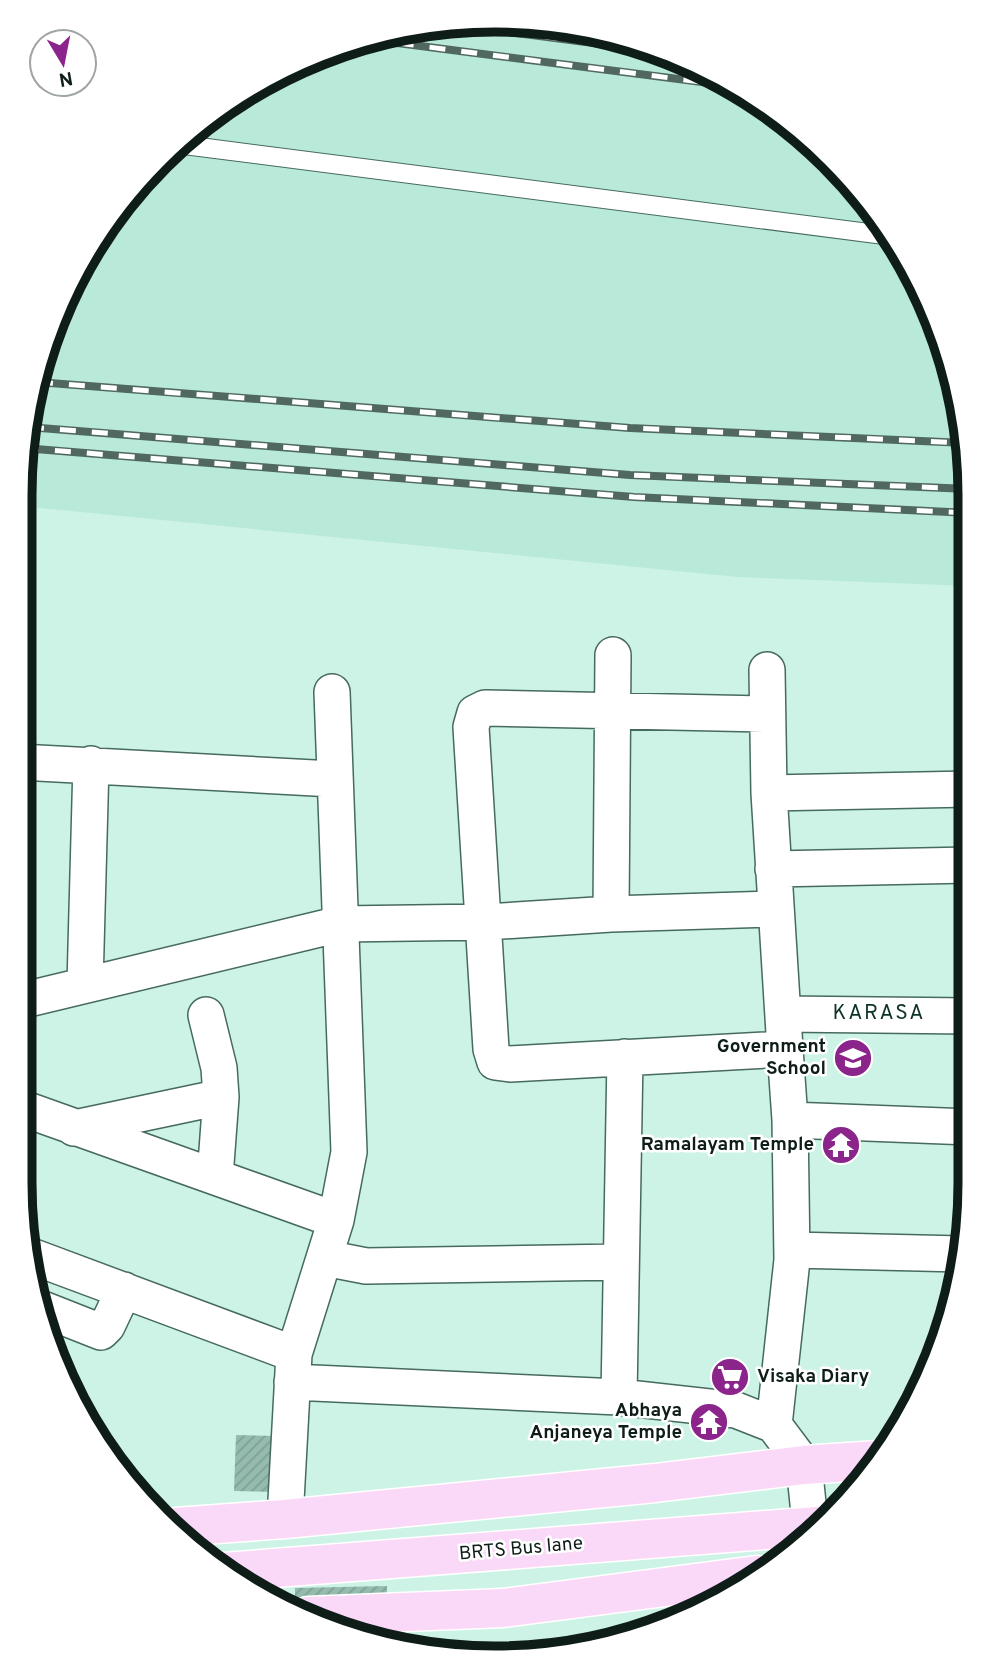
<svg xmlns="http://www.w3.org/2000/svg" width="990" height="1678" font-family="Overpass,sans-serif">
  <defs>
    <pattern id="building-hatch" width="6" height="6" patternUnits="userSpaceOnUse" patternTransform="scale(1.75)"><rect width="6" height="6" fill="#95bbae"/><path d="M-1 1l2-2M0 6l6-6M5 7l2-2" fill="none" stroke="#7fa095"/></pattern>
  </defs>
  <rect width="100%" height="100%" fill="#ccf3e5"/>
  <path fill="#b9e9d9" d="M495,19l93,9 89,28 83,44 92,81 55,76 39,85 24,121v123l-232,-9 -718,-71v-43l25,-121 55,-112 59,-72 72,-59 82,-44 90,-27z"/>
  <path fill="url(#building-hatch)" d="M236,1435l42,1 -2,56 -42,-1z
    M387,1586v21l-92,2v-21z"/>
  <g fill="none" stroke-linecap="round" stroke-linejoin="round">
    <g stroke="#466a5e" stroke-width="20">
      <path id="lane" d="M176,144l716,92"/>
    </g>
    <g stroke="#466a5e" stroke-width="38">
      <path id="street" d="M767,670l2,123 16,256
        M766,714l-281,-6 -10,5 -4,14 20,322 4,13 15,2 275,-15 5,71
        M20,762l313,17
        M769,793l201,-4
        M773,869l197,-4
        M611,914l2,-259
        M85,984l6,-220
        M20,1001l320,-77 146,-2 125,-8 165,-5
        M783,1014l187,2
        M206,1015l13,53 2,29 -6,80
        M19,1107l317,113
        M74,1128l147,-31
        M792,1250l170,4
        M31,1256l263,98
        M325,1258l41,8 254,-4
        M40,1308l61,24 6,-6 17,-36
        M292,1382l327,15 117,13 38,15
        M619,1397l6,-340
        M285,1519l9,-165 42,-134 13,-68 -17,-460
        M811,1532l-7,-67 -30,-40 18,-165 -2,-140 180,7"/>
    </g>
    <g stroke="#fff" stroke-width="41">
      <path id="primary" d="M176,1527l109,-8 370,-36 149,-18 74,-5
        M224,1572l593,-46
        M308,1616l195,-8 254,-33"/>
    </g>
    <use href="#lane" stroke="#fff" stroke-width="18"/>
    <use href="#street" stroke="#fff" stroke-width="35"/>
    <use href="#primary" stroke="#fad8f8" stroke-width="38"/>
    <g stroke="#506860" stroke-width="8">
      <path id="rail" d="M447,24l223,29
        M366,39l367,47
        M37,382l593,46 336,15
        M28,427l602,48 340,14
        M23,448l611,49 336,16"/>
    </g>
    <use href="#rail" stroke="#fff" stroke-width="5" stroke-dasharray="16" stroke-linecap="butt"/>
  </g>
  <defs>
    <g id="school-disc" transform="scale(2.0125)"><circle r="9.5" fill="#8b258b" stroke="#fff"/><path d="M0-5L7-2L0 1L-7-2ZM-4 1L0 2.5L4 1V4Q0 6-4 4Z" fill="#fff"/></g>
    <g id="temple-disc" transform="scale(2.0125)"><circle r="9.5" fill="#8b258b" stroke="#fff"/><path d="M0-6L5-2H3V0L6.5 2.5H4V6H1.5V3h-3V6H-4V2.5H-6.5L-3 0V-2H-5Z" fill="#fff"/></g>
    <g id="supermarket-disc" transform="scale(2.0125)"><circle r="9.5" fill="#8b258b" stroke="#fff"/><path d="M-6-5.5h2.5l.6 2H6L4.5 2H-2.5L-4.4-4H-6ZM-1.5 3.2a1.3 1.3 0 1 0 .1 0ZM3 3.2a1.3 1.3 0 1 0 .1 0Z" fill="#fff"/></g>
  </defs>
  <g fill-rule="evenodd">
    <use href="#school-disc" x="853" y="1058"/>
    <use href="#temple-disc" x="841" y="1145"/>
    <use href="#supermarket-disc" x="730" y="1377"/>
    <use href="#temple-disc" x="709" y="1422"/>
  </g>
  <g text-anchor="middle" dominant-baseline="central" stroke-width="5" stroke-linejoin="round" paint-order="stroke">
    <g font-size="19" font-weight="bold" fill="#0e1d18" stroke="#fff" text-anchor="end">
      <text x="826" y="1047">Government<tspan x="826" dy="22">School</tspan></text>
      <text x="814" y="1145">Ramalayam Temple</text>
      <text x="757" y="1377" text-anchor="start">Visaka Diary</text>
      <text x="682" y="1411">Abhaya<tspan x="682" dy="22">Anjaneya Temple</tspan></text>
    </g>
    <g font-size="19" fill="#0e1d18" stroke="#fff">
      <text transform="translate(521 1549) rotate(-5)">BRTS Bus lane</text>
    </g>
    <g font-size="21" letter-spacing="2" fill="#0e3228" stroke="#fff">
      <text x="879" y="1013">KARASA</text>
    </g>
  </g>
  <path d="M0 0H990V1678H0ZM495 32H495A463 463 0 0 1 958 495V1183A463 463 0 0 1 495 1646H495A463 463 0 0 1 32 1183V495A463 463 0 0 1 495 32Z" fill="#fff" fill-rule="evenodd"/>
  <path fill="none" stroke="#0e1d18" stroke-width="9" d="M495 32H495A463 463 0 0 1 958 495V1183A463 463 0 0 1 495 1646H495A463 463 0 0 1 32 1183V495A463 463 0 0 1 495 32Z"/>
  <g transform="translate(63 63) rotate(170)"><circle r="33" fill="#ffffff" stroke="#9fa5a3" stroke-width="2"/>
  <path d="M0-5L12 26L0 18L-12 26Z" fill="#8b258b"/>
  <text y="-10" font-size="19" font-weight="bold" text-anchor="middle" fill="#0e1d18">N</text>
  </g>
</svg>
